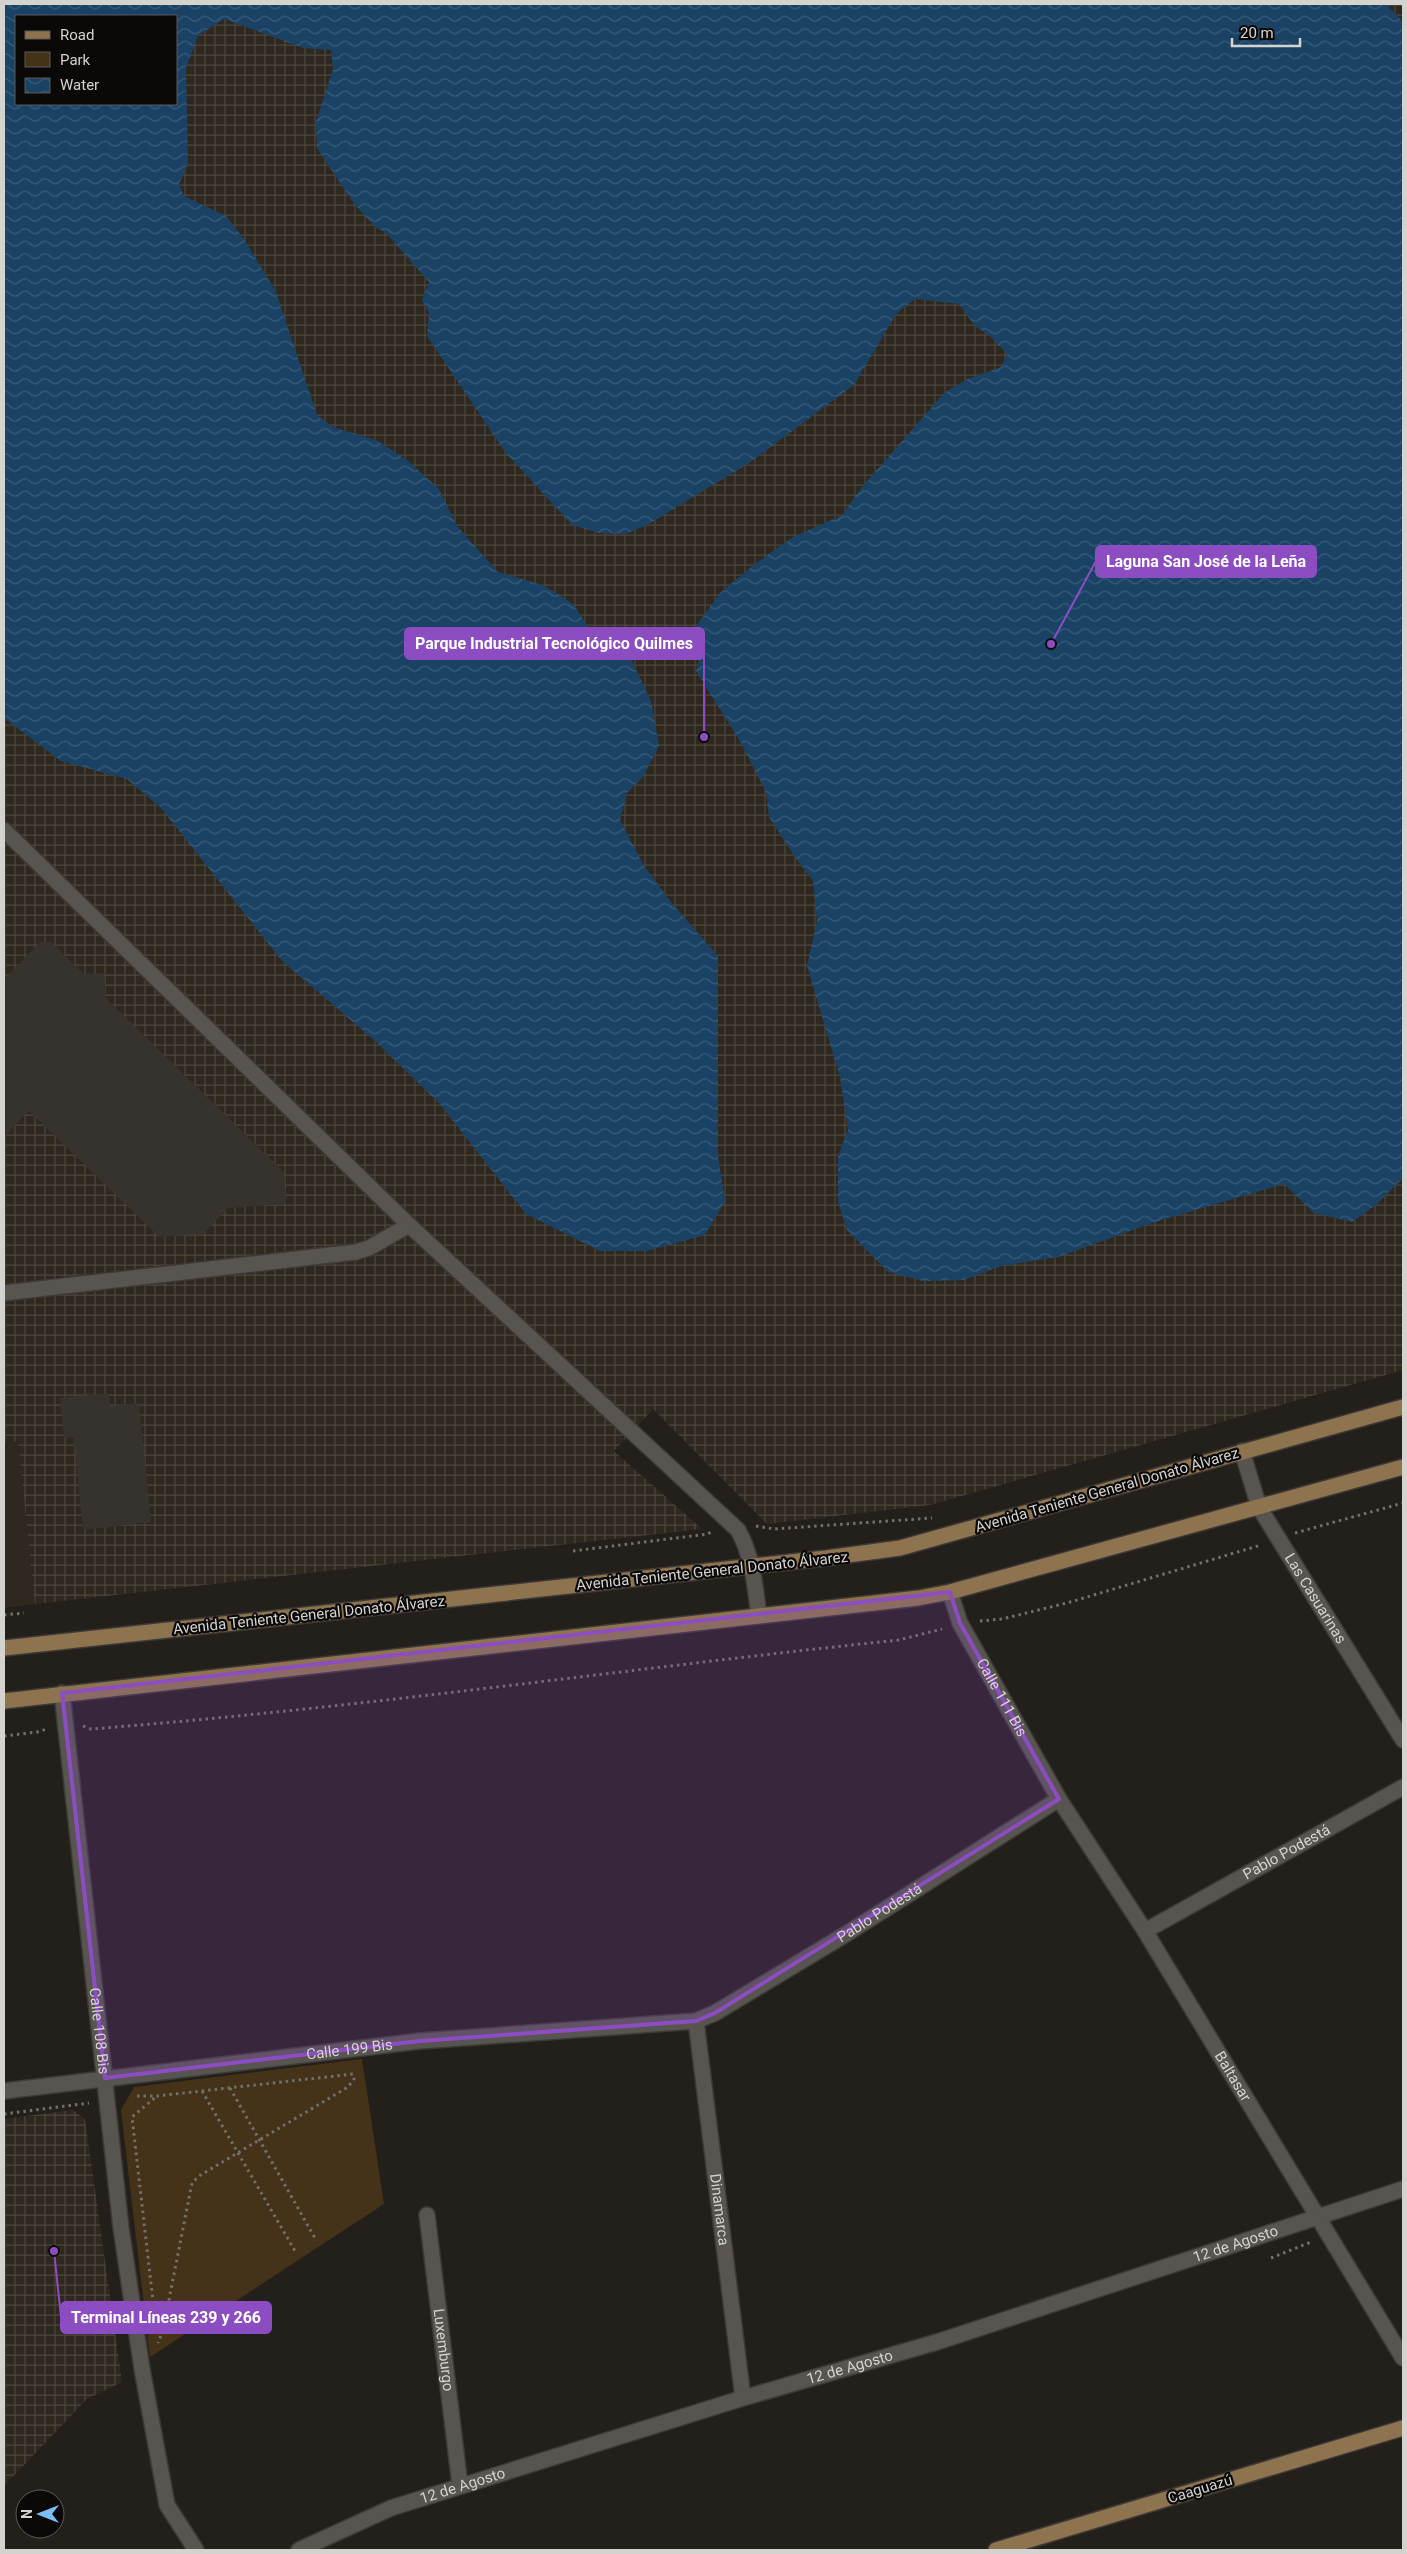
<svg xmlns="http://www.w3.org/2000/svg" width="1407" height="2554" font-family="Roboto,sans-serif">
  <defs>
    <pattern id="industrial-grid" width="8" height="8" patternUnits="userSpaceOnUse" patternTransform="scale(1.25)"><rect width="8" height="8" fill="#2f281f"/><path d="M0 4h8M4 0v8" fill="none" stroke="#4c463e"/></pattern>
    <pattern id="water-waves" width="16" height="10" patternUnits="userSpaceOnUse" patternTransform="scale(1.25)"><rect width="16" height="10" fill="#1a4264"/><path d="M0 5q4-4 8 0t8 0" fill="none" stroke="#3a5c79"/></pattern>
  </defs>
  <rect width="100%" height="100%" fill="#231f1b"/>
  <path fill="#2f281f" d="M18,1441l17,163 -31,4v-165z"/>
  <path fill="url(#industrial-grid)" fill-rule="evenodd" d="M4,4h1399v1366l-473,135 -163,19 -114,-115 -39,42 88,78 -667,75 -17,-163 -14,2zM16,16h160v88h-160z
    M73,2110l12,9 37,263 -35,17 -83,87v-367z"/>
  <path fill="#453319" d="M362,2059l22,145 -234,153 -29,-247 13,-23z"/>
  <path fill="url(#water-waves)" fill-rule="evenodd" d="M4,4h1382l17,18v1156l-26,26 -25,18 -38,-9 -30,-29 -129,38 -97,35 -57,9 -37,14 -41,1 -35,-9 -41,-42 -9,-28v-46l10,-26 -8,-53 -33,-111 10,-45 -4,-40 -16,-21 -28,-43 -3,-25 -25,-49 -45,-72 5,-19 -5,-26 25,-34 35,-29 37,-26 49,-22 20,-28 82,-94 23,-14 34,-12 6,-13 -16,-17 -16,-11 -16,-22 -44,-5 -18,14 -43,72 -102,76 -103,63 -23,10 -27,-1 -27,-8 -67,-73 -78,-116 2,-23 -7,-13 7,-18 -43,-49 -11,-6 -21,-23 -37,-56 -1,-26 17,-53 -2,-19 -28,-2 -79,-29 -26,17 -12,32 2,96 -9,20 5,12 42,20 18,23 32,53 41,123 16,12 45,14 29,19 32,29 18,37 41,46 44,13 18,10 14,10 15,23 43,33 19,40 8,45 -16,31 -16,16 -7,27 23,44 27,37 48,55v200l7,45 -20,34 -58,16h-47l-74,-37 -87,-111 -65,-63 -92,-79 -121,-153 -34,-29 -66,-18 -57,-43zM16,16h160v88h-160z"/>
  <path fill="#36332e" d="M40,942h11l33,32 20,-1 2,25 178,174 2,32 -58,4 -25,26 -44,3 -130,-126 -25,26v-157z
    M109,1393l1,13 29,-3 12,119 -68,8 -9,-93 -10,1 -4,-40z"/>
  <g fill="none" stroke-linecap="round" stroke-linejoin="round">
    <g stroke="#3c3936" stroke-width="18">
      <g id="minor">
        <path d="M4,830l405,395 329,305c15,27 17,56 21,86"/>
        <path d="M4,1293l352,-41 13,-4 40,-23"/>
        <path id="s1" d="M1242,1451l17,56 144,233"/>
        <path id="s2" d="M950,1592l10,31 99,176 86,132 258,427"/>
        <path id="s3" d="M62,1693l59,535 21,141 25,136 29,45"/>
        <path id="s4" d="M1145,1931l258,-144"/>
        <path id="s5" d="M696,2021l47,377"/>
        <path id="s6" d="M4,2091l416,-50 276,-20 19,-8 128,-77 216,-137"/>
        <path id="s7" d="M427,2215l33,270"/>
        <path id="s8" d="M299,2550l92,-42 352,-110 194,-56 466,-153"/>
      </g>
    </g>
    <g stroke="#3c3936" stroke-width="18">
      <path id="major" d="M4,1648l822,-90 74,-10 503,-141
        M4,1701l914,-103 32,-6 453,-125
        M996,2550l407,-122"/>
    </g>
    <path stroke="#73706c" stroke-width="3" stroke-dasharray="2.5 4" stroke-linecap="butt" d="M756,1526l18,3 158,-11
      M1295,1533l108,-30
      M573,1551l135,-17 5,-4
      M4,1615l20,-2
      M980,1621l22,-2 65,-16 194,-58
      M83,1726l8,3c271,-21 539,-61 808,-89l43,-11
      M4,1736l33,-4 10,-3
      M230,2088l86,152
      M202,2091l93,160
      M137,2096h20l196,-22 1,5 -6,8 -149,89 -7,7 -29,147 -5,13
      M4,2114l85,-11
      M1271,2258l40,-16
      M154,2310l-22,-193 25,-21"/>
    <use href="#minor" stroke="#585450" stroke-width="15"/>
    <use href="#major" stroke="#8d734e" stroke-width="15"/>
  </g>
  <path fill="#8d4dc2" fill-opacity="0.2" stroke="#8d4dc2" stroke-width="4" stroke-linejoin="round" d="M950,1592l10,31 99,176 -344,214 -19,8 -276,20 -315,37 -43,-385z"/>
  <g text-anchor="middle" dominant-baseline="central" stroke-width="4.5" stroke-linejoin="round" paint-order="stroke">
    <g font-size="15" fill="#d5d3d0" stroke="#0b0908">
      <text transform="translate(1107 1490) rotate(-16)">Avenida Teniente General Donato Álvarez</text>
      <text transform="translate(712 1571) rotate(-6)">Avenida Teniente General Donato Álvarez</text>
      <text stroke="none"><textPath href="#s1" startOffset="166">Las Casuarinas</textPath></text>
      <text transform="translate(309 1615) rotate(-6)">Avenida Teniente General Donato Álvarez</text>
      <text stroke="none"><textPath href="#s2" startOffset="118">Calle 111 Bis</textPath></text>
      <text stroke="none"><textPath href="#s4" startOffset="162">Pablo Podestá</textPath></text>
      <text stroke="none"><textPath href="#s6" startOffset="909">Pablo Podestá</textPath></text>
      <text stroke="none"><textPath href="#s3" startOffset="340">Calle 108 Bis</textPath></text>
      <text stroke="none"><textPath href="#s6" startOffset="348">Calle 199 Bis</textPath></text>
      <text stroke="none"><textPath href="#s2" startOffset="562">Baltasar</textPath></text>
      <text stroke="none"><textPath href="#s5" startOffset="190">Dinamarca</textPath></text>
      <text stroke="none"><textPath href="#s8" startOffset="986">12 de Agosto</textPath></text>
      <text stroke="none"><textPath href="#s7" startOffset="136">Luxemburgo</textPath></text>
      <text stroke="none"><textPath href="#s8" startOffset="581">12 de Agosto</textPath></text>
      <text stroke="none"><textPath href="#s8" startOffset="176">12 de Agosto</textPath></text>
      <text transform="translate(1200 2489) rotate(-17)">Caaguazú</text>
    </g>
  </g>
  <path fill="none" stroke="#8d4dc2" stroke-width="2" d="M1051 644L1096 561M704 737L704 643M54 2251L61 2317"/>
  <g fill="#8d4dc2" stroke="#0b0908" stroke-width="2">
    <circle cx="1051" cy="644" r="5"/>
    <circle cx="704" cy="737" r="5"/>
    <circle cx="54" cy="2251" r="5"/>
  </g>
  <g fill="#8d4dc2" stroke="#8d4dc2" stroke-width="2">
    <rect x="1096" y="546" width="220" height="31" rx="5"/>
    <rect x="405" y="628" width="299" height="31" rx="5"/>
    <rect x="61" y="2302" width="210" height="31" rx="5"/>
  </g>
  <g font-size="16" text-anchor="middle" font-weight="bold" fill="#fff">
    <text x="1206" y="567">Laguna San José de la Leña</text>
    <text x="554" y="649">Parque Industrial Tecnológico Quilmes</text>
    <text x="166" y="2323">Terminal Líneas 239 y 266</text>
  </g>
  <rect width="1407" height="2554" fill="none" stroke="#d5d3d0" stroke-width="10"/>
  <rect x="15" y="15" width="162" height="90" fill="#0b0908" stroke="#5c5a58"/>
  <rect x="25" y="31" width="25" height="8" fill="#8d734e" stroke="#5c5a58"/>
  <text x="60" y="40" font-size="15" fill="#d5d3d0">Road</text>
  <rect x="25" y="52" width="25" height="15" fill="#453319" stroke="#5c5a58"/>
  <text x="60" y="65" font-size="15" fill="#d5d3d0">Park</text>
  <rect x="25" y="78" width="25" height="15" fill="url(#water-waves)" stroke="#5c5a58"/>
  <text x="60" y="90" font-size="15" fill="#d5d3d0">Water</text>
  <g transform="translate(40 2514) rotate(270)"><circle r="24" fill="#0b0908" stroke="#5c5a58"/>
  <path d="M0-4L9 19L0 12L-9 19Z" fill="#7dbef9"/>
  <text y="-8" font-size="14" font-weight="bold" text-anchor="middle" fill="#d5d3d0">N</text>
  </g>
  <path d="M1232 38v8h68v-8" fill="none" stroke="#d5d3d0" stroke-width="2.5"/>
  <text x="1240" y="38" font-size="15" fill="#d5d3d0" stroke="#0b0908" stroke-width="4" paint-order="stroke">20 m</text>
</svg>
